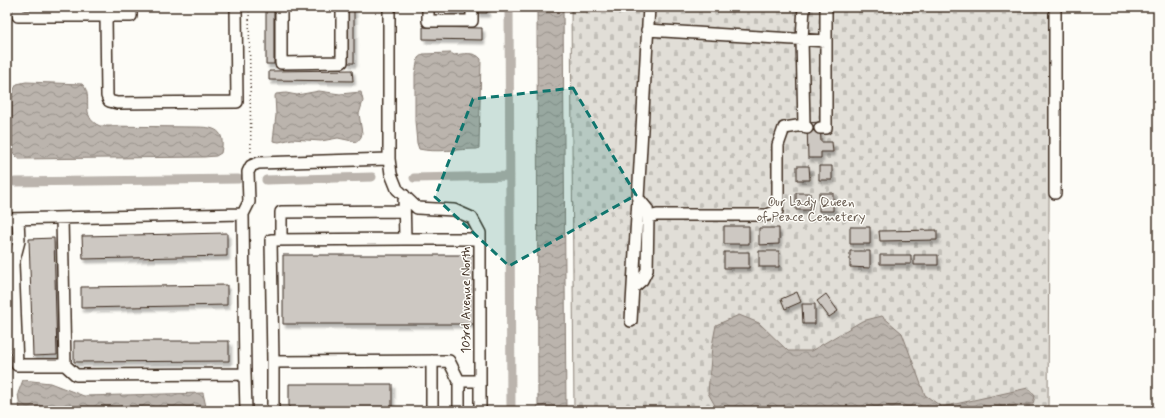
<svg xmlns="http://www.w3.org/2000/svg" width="1165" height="418" font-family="Mynerve,sans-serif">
  <defs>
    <pattern id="cemetery-stones" width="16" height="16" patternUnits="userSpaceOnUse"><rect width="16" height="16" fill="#e1ded7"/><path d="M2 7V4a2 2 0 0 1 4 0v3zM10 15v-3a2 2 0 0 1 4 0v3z" fill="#c2bfb8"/></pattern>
    <pattern id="water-waves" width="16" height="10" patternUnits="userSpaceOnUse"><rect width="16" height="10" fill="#bbb4ad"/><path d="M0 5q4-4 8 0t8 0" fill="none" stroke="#99938c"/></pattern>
    <filter id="shadow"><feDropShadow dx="2.5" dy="4" stdDeviation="1" flood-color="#0004"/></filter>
  </defs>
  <rect width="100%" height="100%" fill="#fdfcf7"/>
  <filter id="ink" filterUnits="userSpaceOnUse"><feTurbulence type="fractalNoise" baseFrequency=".025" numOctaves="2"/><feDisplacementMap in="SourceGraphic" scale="8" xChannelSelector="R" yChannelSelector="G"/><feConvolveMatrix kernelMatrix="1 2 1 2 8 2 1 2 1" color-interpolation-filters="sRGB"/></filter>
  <g filter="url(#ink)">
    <path fill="url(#cemetery-stones)" stroke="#8e847a" d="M571,7h479l-2,404h-474z"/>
    <path fill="url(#water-waves)" stroke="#887d74" d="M537,7h26l3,404h-28z
      M451,53l3,2c8,-1 21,-4 27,4l-2,89 -2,1c-18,0 -42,4 -58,0l-2,-6 -2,-22v-48l3,-15 5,-4z
      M26,82l56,2c13,12 -4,33 18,42l94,1c21,0 32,2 27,26l-5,3 -12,1 -185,2 -5,-5 -2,-6 -1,-54 6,-10z
      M319,91l21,3 21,-2 2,9 -4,13 3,19 -1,4 -4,5 -19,-4 -17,3 -29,-2 -13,3 -6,-1 3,-26 -1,-19 1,-2 10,-1 11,2z
      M739,315l20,8 29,28h23l51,-30 20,-5 20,17 23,62 17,12 86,-19 7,8 -2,8 -88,7h-227l-10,-18 4,-47 4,-21z
      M23,380l27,3 34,13 119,-3 4,18h-187l-2,-18z"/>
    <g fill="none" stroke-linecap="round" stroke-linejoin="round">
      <path stroke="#bbb4ad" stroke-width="9" d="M509,7l2,404
        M414,178l96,-2
        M266,180l106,-3
        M15,182l223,-3"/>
    </g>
    <path fill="#cdc8c2" stroke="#3b2a1e" filter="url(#shadow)" d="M266,7h8v57h-8z
      M347,7h7v56h-7z
      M447,7h21v4h-21z
      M477,7h10v6h-10z
      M423,27l59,1v12l-59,-1z
      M352,70l1,11 -84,-1v-9z
      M820,122l1,20h11l1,10h-12v6h-13l-1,-35z
      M797,166h12l1,14h-13z
      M819,166h13v14h-13z
      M796,193h14v17h-14z
      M819,193h14v18h-14z
      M724,226h25v18h-25z
      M850,227h20v17h-20z
      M759,228h20v16l-20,1z
      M937,230v10l-57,1 -1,-10z
      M227,233v23l-144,3 -1,-23z
      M54,238l3,117 -24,1 -4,-117z
      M759,251h20v16h-20z
      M850,251h20v17l-20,-1z
      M724,252h25v16h-25z
      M283,255h192v69h-192z
      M880,255h31v9h-31z
      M914,255h24v10h-24z
      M227,285v20l-146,3v-21z
      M797,292l4,10 -16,7 -4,-10z
      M826,294l12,17 -9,6 -12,-16z
      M802,304h13v20h-12z
      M74,341h155v20l-155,1z
      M289,384h103v27h-103z"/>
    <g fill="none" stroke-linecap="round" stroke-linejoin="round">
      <g stroke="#3b2a1e" stroke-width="14">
        <path id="minor" d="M18,7v9h88l1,80 2,5 8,2 120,-1 -1,-95
          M281,7v56l61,-1v-55
          M389,7v152l2,15 6,15 20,19 37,2 18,8 8,15v178
          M428,7v14h44v-14
          M804,7l-2,32 2,86 3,3
          M1055,7v186
          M106,16h25v-9
          M647,30l179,11
          M820,128h6v-121
          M404,195l1,44 -134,1 2,122 176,-1 10,20v30
          M648,217l9,-2h110l10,-4 1,-13v-53l6,-17 20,-3
          M62,218l3,147
          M7,219l236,-5
          M18,219l1,22 -6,23 4,101h48l11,10 169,-1 -2,-160 6,-12 -1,-30 3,-6 7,-3 131,-4
          M405,239h75
          M281,240v-28l123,-1
          M633,288l9,-8 5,-10 1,-53 -1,-8 -9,-11
          M631,321l18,-314
          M432,361v50
          M273,362v49
          M245,374l1,37
          M459,381h21"/>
      </g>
      <path stroke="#3b2a1e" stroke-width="1.5" stroke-dasharray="1 3" stroke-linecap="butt" d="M249,7l2,148"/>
      <use href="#minor" stroke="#fdfcf7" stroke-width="11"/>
    </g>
  </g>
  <path fill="#0f766e" fill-opacity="0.2" stroke="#0f766e" stroke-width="3" stroke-dasharray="8 5" stroke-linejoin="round" d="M573,88l63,107 -127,71 -74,-69 38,-98z"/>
  <g text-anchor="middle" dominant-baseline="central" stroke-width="3" stroke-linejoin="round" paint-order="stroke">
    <g font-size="13" fill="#64574c" stroke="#fdfcf7">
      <text x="811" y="202">Our Lady Queen<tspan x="811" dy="15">of Peace Cemetery</tspan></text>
    </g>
    <g font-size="13" fill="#3b2a1e" stroke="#fdfcf7">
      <text transform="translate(466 300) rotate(-90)">103rd Avenue North</text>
    </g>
  </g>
  <rect width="1165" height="418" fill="none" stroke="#fdfcf7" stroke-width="24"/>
  <rect x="12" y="12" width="1141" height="394" fill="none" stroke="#3b2a1e" stroke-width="1.5" filter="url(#ink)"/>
</svg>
